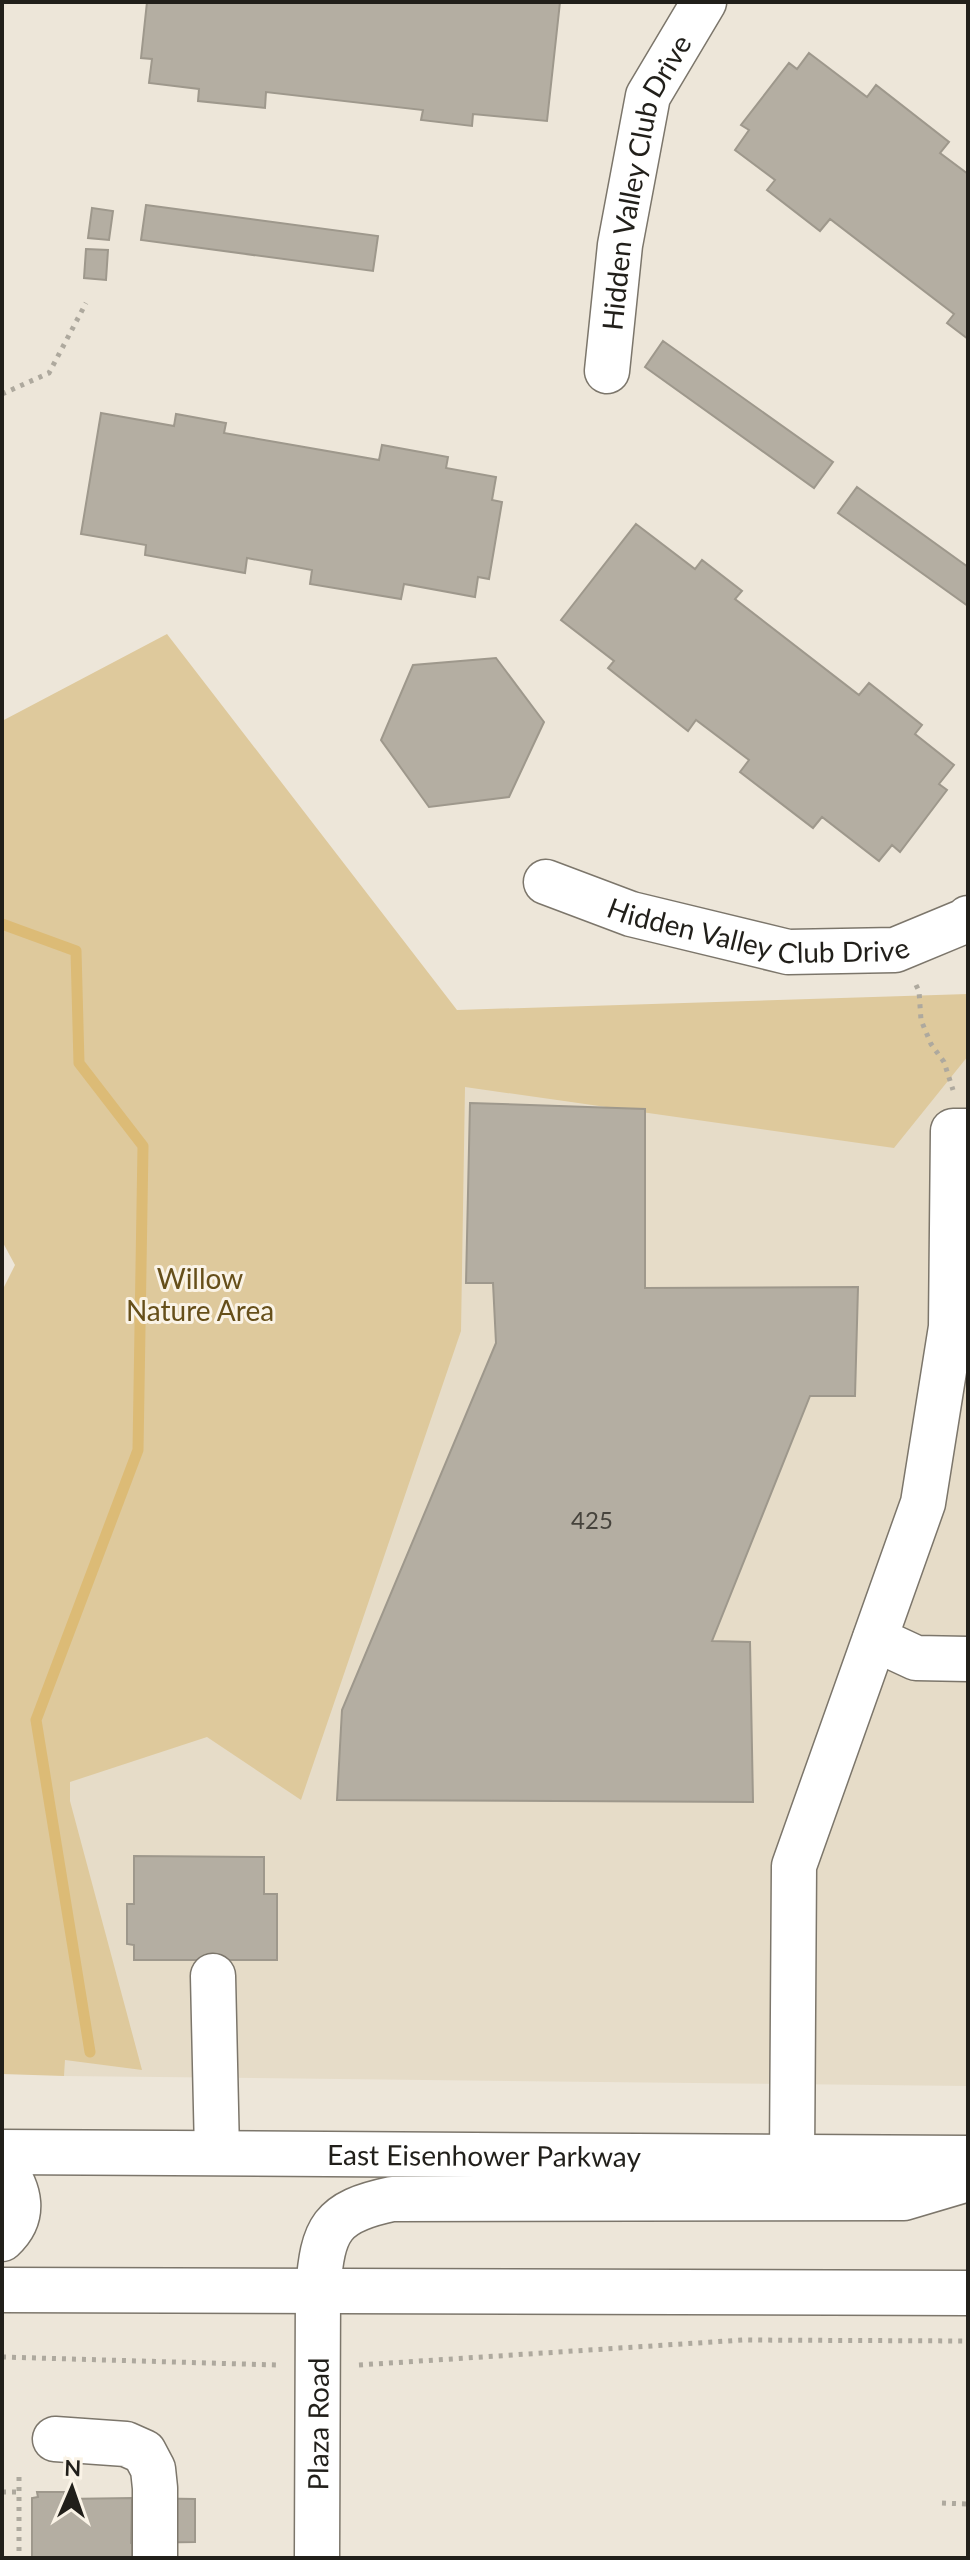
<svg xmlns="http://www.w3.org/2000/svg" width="970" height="2560" font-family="Lato,sans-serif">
  <rect width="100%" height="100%" fill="#ede6d9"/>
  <path fill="#e6dcc8" d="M384,1029l584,10v1047l-904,-10 10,-516z"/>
  <path fill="#dec99c" d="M167,634l290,376 511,-16v62l-74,92 -429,-61 -4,244 -160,469 -94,-63 -137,45v19l72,269 -77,-10 -1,16 -62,-2v-783l13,-26 -13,-24v-520z"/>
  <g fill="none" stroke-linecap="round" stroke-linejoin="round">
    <path stroke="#dcbb76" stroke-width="11" d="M2,924l74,27 3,112 64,83 -5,304 -102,270 54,332"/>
  </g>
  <path fill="#b4aea2" stroke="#9e988c" stroke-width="2" d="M147,2h413l-13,119 -74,-7 -1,12 -51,-6 2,-10 -157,-18 -1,16 -67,-7 1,-12 -50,-6 3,-24 -11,-1z
    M809,53l58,44 9,-12 73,57 -9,11 28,21v165l-21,-16 7,-9 -124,-95 -10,12 -53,-41 8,-10 -40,-30 14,-20 -8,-5 48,-62 8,6z
    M146,205l232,31 -5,35 -232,-31z
    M92,208l21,3 -4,29 -21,-2z
    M86,249l22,1 -2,30 -22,-2z
    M663,341l170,121 -19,26 -169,-121z
    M101,413l73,13 2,-12 50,9 -2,10 155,27 3,-15 66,12 -2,11 50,9 -4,23 10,2 -13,77 -11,-2 -3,20 -71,-13 -3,15 -91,-15 2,-14 -65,-12 -2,15 -100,-18 1,-10 -65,-11z
    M857,487l111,80v39l-130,-93z
    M636,524l59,45 7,-9 40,31 -7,8 124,96 10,-12 53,42 -7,9 39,31 -15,19 8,6 -47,62 -8,-7 -13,16 -57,-44 -9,11 -73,-56 9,-12 -53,-40 -8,11 -80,-63 6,-7 -53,-41z
    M496,658l48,64 -35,75 -80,10 -48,-67 32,-75z
    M470,1103l175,6v179l213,-1 -3,109h-45l-98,245 38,1 3,160 -416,-2 5,-90 154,-367 -3,-60h-27z
    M134,1856l130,1v37h13v66h-143v-15l-7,-1v-40h7z
    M37,2492h27v7l68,-1v60h-100v-60l6,-1z
    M132,2498l63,1v43l-64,1z"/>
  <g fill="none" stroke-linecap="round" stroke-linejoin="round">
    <g stroke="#7c766b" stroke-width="47">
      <g id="minor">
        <path id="s1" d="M607,371l13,-126 28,-149 56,-94"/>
        <path id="s2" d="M546,882l85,32 157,38 107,-2 70,-29 3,-3"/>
        <path d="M875,1639l41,19 52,1"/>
        <path d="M213,1976l4,176"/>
        <path d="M792,2159l2,-293 129,-363 28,-176 2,-196h15"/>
        <path d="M55,2439l71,5 18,8 9,17 2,19v70"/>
        <path id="s3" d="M317,2558l1,-269"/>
      </g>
    </g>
    <g stroke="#7c766b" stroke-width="47">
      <g id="major">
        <path id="s4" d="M2,2152l966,6"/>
        <path d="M2,2166c18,24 25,50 0,73"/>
        <path d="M318,2289c5,-60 12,-77 74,-90l512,-1 64,-19"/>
        <path d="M2,2290l966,3"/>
      </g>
    </g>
    <path stroke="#aea99e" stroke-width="5" stroke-dasharray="4 6" stroke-linecap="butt" d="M2,394l47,-21 37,-70
      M916,985l3,6 2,29 10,24 13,18 9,28
      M2,2357l275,8
      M359,2365l384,-25 225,1
      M19,2477v81
      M2,2492h17
      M942,2503l26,1"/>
    <use href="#minor" stroke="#fff" stroke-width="44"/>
    <use href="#major" stroke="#fff" stroke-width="44"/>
  </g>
  <g text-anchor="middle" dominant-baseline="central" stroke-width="6" stroke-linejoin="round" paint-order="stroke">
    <g font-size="24" fill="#46433c">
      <text x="592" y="1519">425</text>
    </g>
    <g font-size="28" fill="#211f1a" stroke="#faf3e6">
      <text stroke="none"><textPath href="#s1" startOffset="194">Hidden Valley Club Drive</textPath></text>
      <text stroke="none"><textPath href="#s2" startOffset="220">Hidden Valley Club Drive</textPath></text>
      <text stroke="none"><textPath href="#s4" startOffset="482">East Eisenhower Parkway</textPath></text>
      <text stroke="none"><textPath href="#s3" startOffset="134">Plaza Road</textPath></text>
    </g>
    <g font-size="28" fill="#664f1a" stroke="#faf3e6">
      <text x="200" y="1278">Willow<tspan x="200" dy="32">Nature Area</tspan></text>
    </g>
  </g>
  <rect width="970" height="2560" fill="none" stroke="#211f1a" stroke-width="8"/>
  <g transform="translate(72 2488) rotate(2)" stroke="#faf3e6" stroke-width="6" paint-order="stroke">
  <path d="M0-6L14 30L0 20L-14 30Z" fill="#211f1a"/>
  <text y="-12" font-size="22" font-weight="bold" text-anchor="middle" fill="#211f1a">N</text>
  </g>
</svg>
